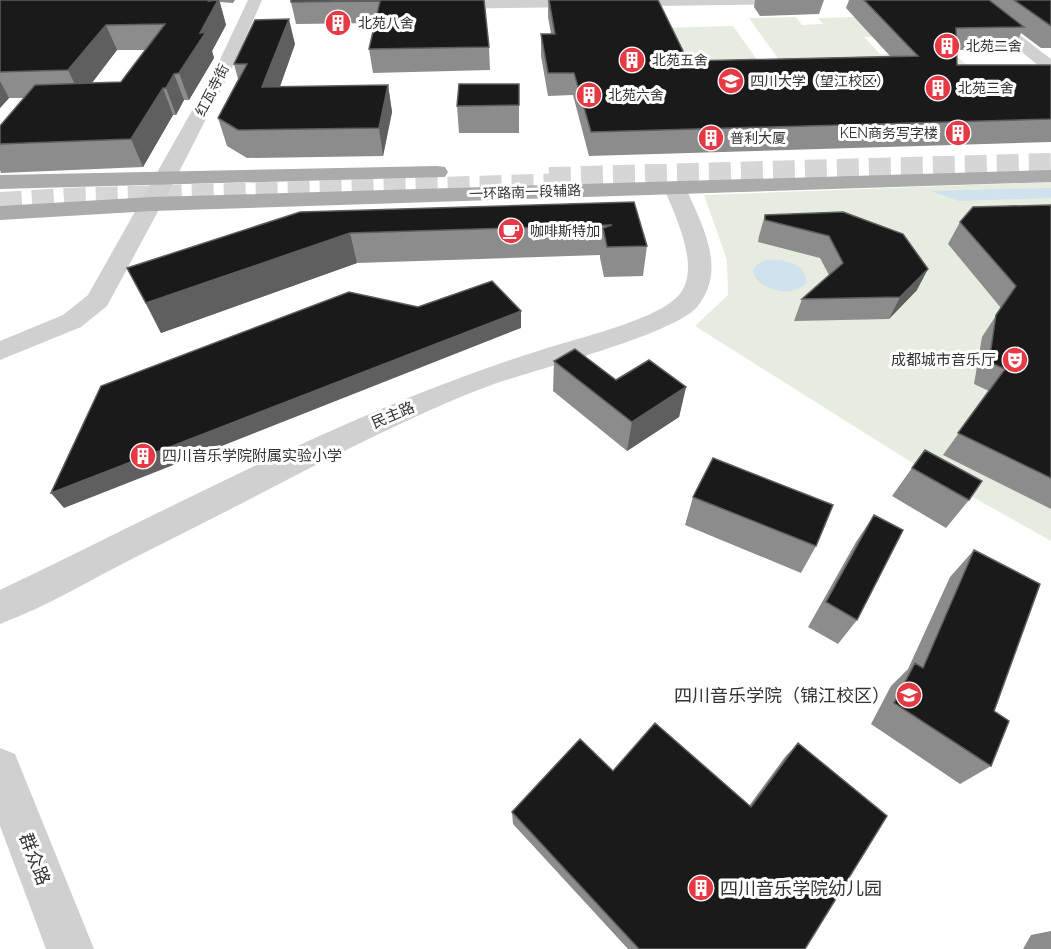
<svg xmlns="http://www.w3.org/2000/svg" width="1051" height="949" font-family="Raleway,'Noto Sans SC',sans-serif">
  <rect width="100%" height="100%" fill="#fff"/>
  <path fill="#e6ecdf" d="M796,17l6,8 21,-1 -5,-6 39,-1 97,18 -90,2 16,17 73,-1 16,14 -182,4 -38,-53z
    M733,26l30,42 -74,2 -93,-40z
    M1051,182v359l-140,-79 -216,-136 33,-31 -1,-35 -23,-65z"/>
  <path fill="#cfe2ee" d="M1051,188v10l-92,3 -28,-10z
    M767,260c15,-1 41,3 39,23 -21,24 -78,-11 -39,-23z"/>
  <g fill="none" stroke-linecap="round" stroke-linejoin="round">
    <path stroke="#d6d6d6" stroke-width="22" stroke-dasharray="22 10" stroke-linecap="butt" d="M549,178l502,-14
      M0,203l64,-4 507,-15"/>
    <path fill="#d0d0d0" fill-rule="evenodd" d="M248,0h14l-30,68 -56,110 -69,128 -26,21 -81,33v-19l63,-26 25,-20 128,-227z
      M492,0h308l-7,4 -350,5 -7,-4 7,-4z
      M958,0h16l77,59v13l-6,-1z
      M675,182l7,2 4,4c16,38 42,81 11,119 -23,27 -162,63 -203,77 -65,24 -128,56 -190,87 -59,31 -118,61 -178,91 -41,21 -83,46 -126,62v-34c178,-85 353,-181 541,-240 33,-11 117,-30 138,-55 23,-27 -4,-79 -15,-107l4,-4z
      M0,748l15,6 79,195h-48l-46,-123z"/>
    <path fill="#ababab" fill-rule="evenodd" d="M437,166l8,1 3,5 -3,5 -445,12v-14z
      M1051,170v12l-899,29 -152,9v-14l152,-9z"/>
  </g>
  <path fill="#8c8c8c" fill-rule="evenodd" d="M0,0h235l-2,3 -13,-1 6,23 -14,26 2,7 -25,42h-5l-8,15h-3l-30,52 -142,6 -1,-3v-44l24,-28h-15l-9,10zM117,50h28l-24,32 -29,1z
    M484,0l5,47 1,23 -117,3 -4,-24 6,-26 -79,1 -5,-22z
    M548,0h110l30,61 202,-5 -44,-48 3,-8h202v48h-10l-20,-15 -7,16 -57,1v15h94v77l-462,14 -16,-61 -25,1 -7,-40v-22h10l-3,-17z
    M755,0h69l-5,14 -59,2 -6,-9z
    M295,44l-15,43 108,-2 4,27 -9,44 -136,2 -20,-12 -9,-28 20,-39 -4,-15z
    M519,84v49h-60l-2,-27z
    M634,202l13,44 -4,30 -39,1 -4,-19v-3l-243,8 -196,70 -34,-65 173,-56z
    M1051,205v304l-108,-54 46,-64 -15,-7 8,-47 19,-29 -53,-64 12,-22z
    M843,212l74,78 -28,29 -95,2 8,-22 27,-24 -9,-17 -62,-16 1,-6 6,-21z
    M554,361l62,19 70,7 -7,30 -52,34 -74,-60z
    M912,468l57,32 -23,28 -54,-32z
    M693,497l123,49 -15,27 -116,-48z
    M874,515l-17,105 -19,24 -30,-17 48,-85z
    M974,550l20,161 -3,55 -31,18 -89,-60 20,-38 17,-17 42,-92z
    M798,743l7,206h-177l-115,-125 -1,-12 101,-41 136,35 36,-49z
    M1051,931v18h-28l8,-14z"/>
  <path fill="#5f5f5f" d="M210,0h9l7,25 -14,26 2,7 -25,42 -10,-27 21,-40z
    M289,19l6,25 -25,70 -8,-27z
    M106,25l11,25 -36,47 -13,-27z
    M174,74l10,26 -8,15 -10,-27z
    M0,81l9,17 -9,10z
    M388,85l4,27 -9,44 -4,-28z
    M163,88l10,27 -30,52 -12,-28z
    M350,233l7,30 -196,70 -15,-30z
    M928,269l-11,21 -28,29 11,-22z
    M521,311v17l-457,180 -13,-15z
    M686,387l-7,30 -52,34 5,-29z"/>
  <path fill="#1a1a1a" stroke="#5f5f5f" stroke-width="1.5" d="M0,0h210l-1,1 9,-1 -18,33 6,-1 -27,41 -5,1 -8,14h-3l-32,51 -131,5v-18l35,-41 86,-3 44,-58 -59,1 -38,45 -68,2z
    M291,0h193l5,47 -120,2 11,-48 -89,1z
    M549,0h109l30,61 230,-5 -54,-56h125l35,27 -68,1 1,37h94v54l-460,13 -17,-59h-26l-7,-39h14z
    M1014,0h37v26z
    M289,19l-27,68 126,-2 -9,43 -141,2 -20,-12 29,-54h-13l21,-44z
    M459,84h60v21l-62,1z
    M634,202l13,44 -40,1 -4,-19 9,-3 -262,8 -204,70 -19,-35 173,-56z
    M1051,205v273l-93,-45 47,-64 -16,-7 7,-47 20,-29 -56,-64 13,-15z
    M843,212l60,22 25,35 -28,28 -98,2 41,-36 -14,-27 -64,-16v-5z
    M492,281l29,30 -470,182 50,-107 248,-94 69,15z
    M575,349l41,31 33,-20 37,27 -54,35 -78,-61z
    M925,450l57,31 -13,19 -57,-32z
    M713,458l120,47 -17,41 -123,-49z
    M874,515l29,15 -46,90 -31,-18z
    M974,550l66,34 -46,127 15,10 -18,45 -97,-63 21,-40 8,5z
    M655,723l96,84 47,-64 89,73 -82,133h-166l-127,-137 68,-73 33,32z"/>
  <defs>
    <g id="building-disc" transform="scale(1.35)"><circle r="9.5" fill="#e63946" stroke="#fff"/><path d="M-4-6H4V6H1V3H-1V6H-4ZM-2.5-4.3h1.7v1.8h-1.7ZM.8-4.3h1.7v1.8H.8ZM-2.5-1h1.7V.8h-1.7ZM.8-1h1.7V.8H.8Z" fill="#fff"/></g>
    <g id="university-disc" transform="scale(1.35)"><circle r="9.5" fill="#e63946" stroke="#fff"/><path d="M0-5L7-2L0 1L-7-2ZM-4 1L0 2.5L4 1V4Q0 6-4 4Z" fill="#fff"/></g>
    <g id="cafe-disc" transform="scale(1.35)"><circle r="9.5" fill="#e63946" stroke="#fff"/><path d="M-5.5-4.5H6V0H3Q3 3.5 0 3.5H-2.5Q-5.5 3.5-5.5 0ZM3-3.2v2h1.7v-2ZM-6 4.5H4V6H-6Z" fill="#fff"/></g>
    <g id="theatre-disc" transform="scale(1.35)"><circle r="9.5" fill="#e63946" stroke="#fff"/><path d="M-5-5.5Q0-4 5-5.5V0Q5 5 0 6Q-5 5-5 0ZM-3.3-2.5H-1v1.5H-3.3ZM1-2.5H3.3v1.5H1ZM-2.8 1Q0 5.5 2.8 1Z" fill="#fff"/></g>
  </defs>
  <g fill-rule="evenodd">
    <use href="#building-disc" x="338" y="23"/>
    <use href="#building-disc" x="947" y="46"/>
    <use href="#building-disc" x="632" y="60"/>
    <use href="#university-disc" x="731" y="81"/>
    <use href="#building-disc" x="938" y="88"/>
    <use href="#building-disc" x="589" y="95"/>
    <use href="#building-disc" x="958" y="133"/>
    <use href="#building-disc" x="711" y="138"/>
    <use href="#cafe-disc" x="511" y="231"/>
    <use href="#theatre-disc" x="1015" y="360"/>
    <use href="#building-disc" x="143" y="456"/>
    <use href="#university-disc" x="909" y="695"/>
    <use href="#building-disc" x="701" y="888"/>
  </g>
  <g text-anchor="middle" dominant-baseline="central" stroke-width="6" stroke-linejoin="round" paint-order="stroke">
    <g font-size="14" fill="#333" stroke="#fff" text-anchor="start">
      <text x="358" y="23">北苑八舍</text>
      <text x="966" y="46">北苑二舍</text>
      <text x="652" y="60">北苑五舍</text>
      <text x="750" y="81">四川大学（望江校区）</text>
      <text x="958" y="88">北苑三舍</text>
      <text x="608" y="95">北苑六舍</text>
      <text x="938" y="133" text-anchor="end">KEN商务写字楼</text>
      <text x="730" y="138">普利大厦</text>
      <text x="530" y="231">咖啡斯特加</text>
    </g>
    <g font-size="14" fill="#333" stroke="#fff">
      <text transform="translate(212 90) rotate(-63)">红瓦寺街</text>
      <text transform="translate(525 192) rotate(-2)">一环路南一段辅路</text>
    </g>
    <g font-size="15" fill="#333" stroke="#fff" text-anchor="end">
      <text x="996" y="360">成都城市音乐厅</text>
      <text x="162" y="456" text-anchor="start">四川音乐学院附属实验小学</text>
    </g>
    <g font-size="15" fill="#333" stroke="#fff">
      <text transform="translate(393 415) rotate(-23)">民主路</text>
    </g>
    <g font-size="18" fill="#333" stroke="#fff" text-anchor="end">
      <text x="890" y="695">四川音乐学院（锦江校区）</text>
      <text x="720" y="888" text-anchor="start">四川音乐学院幼儿园</text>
    </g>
    <g font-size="18" fill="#333" stroke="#fff">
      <text transform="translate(35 859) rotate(69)">群众路</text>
    </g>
  </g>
</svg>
